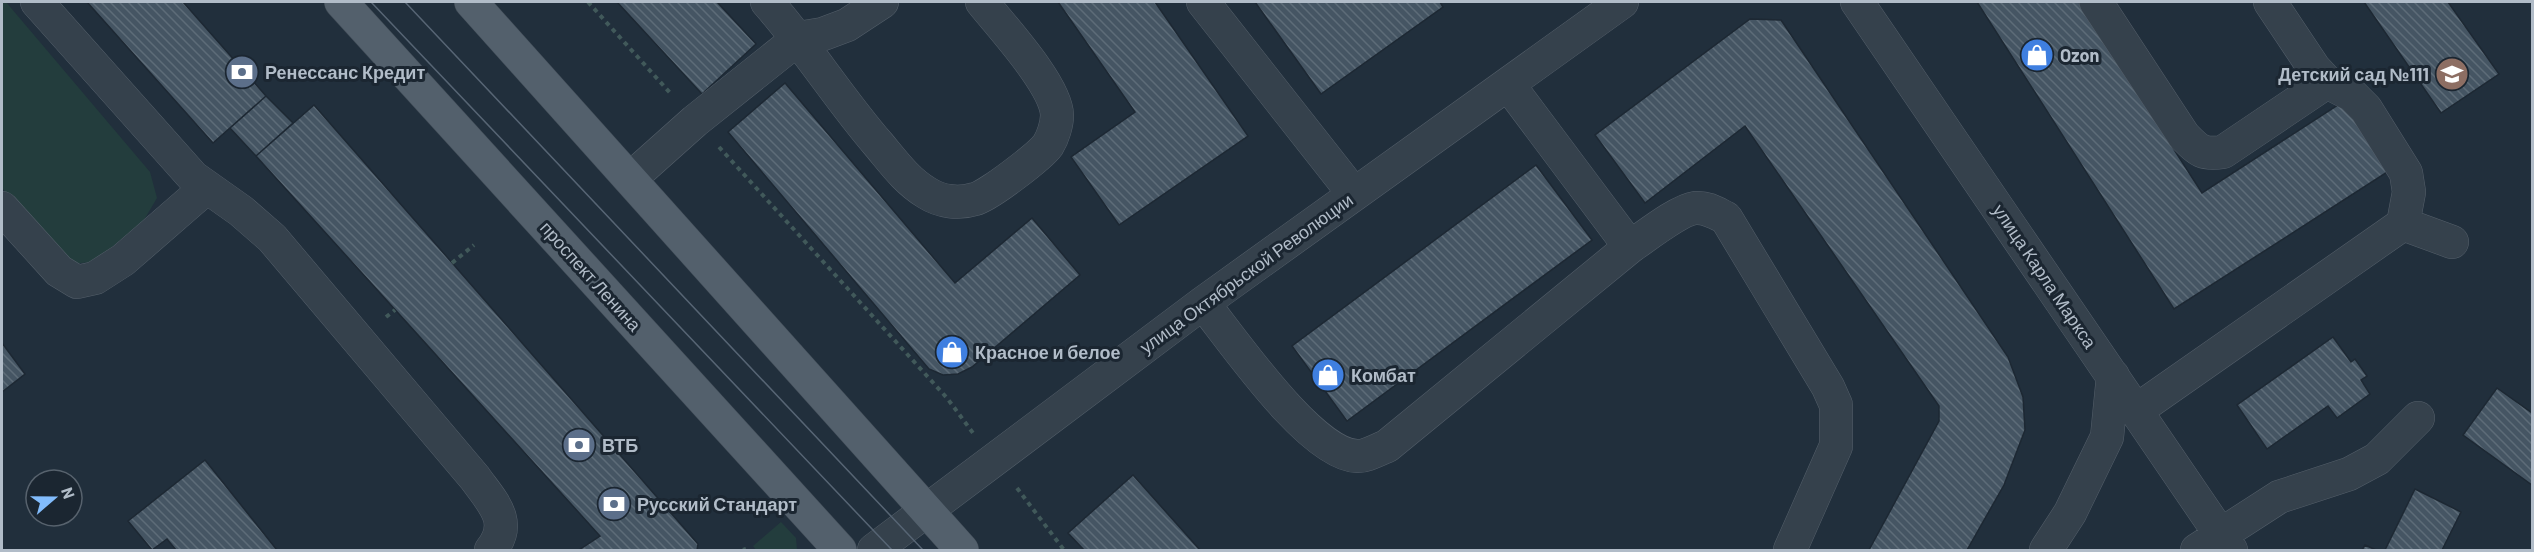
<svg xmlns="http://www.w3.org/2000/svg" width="2534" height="552" font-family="Barlow,sans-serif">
  <defs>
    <pattern id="building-back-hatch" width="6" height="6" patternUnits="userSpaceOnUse" patternTransform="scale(1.5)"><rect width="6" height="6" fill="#455563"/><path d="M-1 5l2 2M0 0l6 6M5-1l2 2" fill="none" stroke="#5d6c78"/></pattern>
  </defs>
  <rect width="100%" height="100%" fill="#212f3c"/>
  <path fill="#233d3d" d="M2,2h4l144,170 7,26 -13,22 -34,29 -20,13 -18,2 -70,-76z
    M781,522l15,16 1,12h-41l-3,-4z"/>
  <path fill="url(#building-back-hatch)" stroke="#1d2833" stroke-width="1.5" d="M87,2h96l83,94 -53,47z
    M617,2h100l39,42 -54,50z
    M1058,2h97l93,134 -129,89 -48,-68 64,-45z
    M1255,2h185l3,5 -122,87z
    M1977,2h102l123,191 145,-94 45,70 -218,140z
    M2364,2h84l51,72 -58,39z
    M1750,19l31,1 227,337 15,40 2,33 -21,55 -37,65h-98l70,-129v-15l-194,-280 -100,77 -50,-68z
    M785,83l170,200 77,-65 48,57 -108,92 -14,7 -15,1 -14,-6 -201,-237z
    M266,96l27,27 -37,33 -26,-28z
    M314,105l384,439 -1,6h-118l21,-14 -344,-380z
    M1536,165l56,75 -245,181 -55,-75z
    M2333,337l18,25 4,-3 12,17 -6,4 9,14 -33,24 -9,-12 -61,43 -30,-44z
    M2,343l23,31 -23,18z
    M2497,388l35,25v72l-69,-50z
    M205,460l72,90h-101l-9,-11 -15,11 -24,-29z
    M1133,475l67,75h-116l-16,-17z
    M2415,489l46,23 -19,38h-57z
    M2365,545l11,5h-14z"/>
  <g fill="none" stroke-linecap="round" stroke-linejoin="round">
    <g stroke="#545f6a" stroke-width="34">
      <path id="minor" d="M37,2l156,175 48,34 31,27 203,240c17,24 39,44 16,72
        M767,2c40,45 72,97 112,143 15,18 28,36 48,48 14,9 32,11 48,6 13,-3 65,-43 73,-54 5,-8 9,-21 9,-30 -1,-30 -56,-89 -75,-113
        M1203,2l151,192
        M1857,2l374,548
        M2096,2l88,134c14,14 17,19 39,16l104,-70
        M2270,2l44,66 13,14 25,13 14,14 40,64 3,19 -6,32 49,18
        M1508,84l122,163
        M630,179l65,-58 104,-83 24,-4 24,-9 35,-23
        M2,208l57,63 18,11 18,-4 28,-18 84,-73
        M1203,303c29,36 108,152 154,153 8,1 22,-7 30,-10l243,-199c15,-10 49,-37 65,-39 12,-1 21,5 31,10l102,169 8,18v41l-46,104
        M2137,410l266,-186
        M874,550l329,-247 419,-301
        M2046,550l24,-37 37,-76 6,-61
        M2197,550l82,-53 70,-23 28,-15 41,-41"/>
    </g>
    <g stroke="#3f4a55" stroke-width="34">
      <path id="major" d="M341,2l499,548
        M471,2l491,548"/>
    </g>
    <path stroke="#41595a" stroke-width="4" stroke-dasharray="4.5 4.5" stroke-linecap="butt" d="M588,2l84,93
      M719,147l228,251 26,35
      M452,263l22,-18
      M386,317l9,-7
      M1017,488l47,62
      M743,550l3,-1"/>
    <use href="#minor" stroke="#35414c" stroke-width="33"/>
    <use href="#major" stroke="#53606c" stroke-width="33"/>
    <path stroke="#576574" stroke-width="1.5" d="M371,2l521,548
      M405,2l518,548"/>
  </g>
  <defs>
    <g id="shop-disc" transform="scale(1.725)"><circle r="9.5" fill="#3f7fe0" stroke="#1b2631"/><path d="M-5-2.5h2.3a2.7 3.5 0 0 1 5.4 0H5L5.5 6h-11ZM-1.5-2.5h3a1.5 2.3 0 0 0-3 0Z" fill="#fff"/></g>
    <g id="bank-disc" transform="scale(1.725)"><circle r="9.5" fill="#5c6f8a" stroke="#1b2631"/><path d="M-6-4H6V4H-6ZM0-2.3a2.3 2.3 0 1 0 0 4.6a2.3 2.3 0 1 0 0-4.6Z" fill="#fff"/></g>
    <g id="school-disc" transform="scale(1.725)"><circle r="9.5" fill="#8d6e63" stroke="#1b2631"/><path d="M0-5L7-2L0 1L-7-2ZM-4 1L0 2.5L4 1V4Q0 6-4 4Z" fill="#fff"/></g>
  </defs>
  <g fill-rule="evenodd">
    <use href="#shop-disc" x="2037" y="55"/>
    <use href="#bank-disc" x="242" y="72"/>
    <use href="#school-disc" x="2452" y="74"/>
    <use href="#shop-disc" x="952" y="352"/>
    <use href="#shop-disc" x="1328" y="375"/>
    <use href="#bank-disc" x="579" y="445"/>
    <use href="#bank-disc" x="614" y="504"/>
  </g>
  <g text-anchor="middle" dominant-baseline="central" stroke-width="6" stroke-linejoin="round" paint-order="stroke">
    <g font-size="18" font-weight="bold" fill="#b1bcc8" stroke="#1b2631" text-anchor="start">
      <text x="2060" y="55">Ozon</text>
      <text x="265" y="72">Ренессанс Кредит</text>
      <text x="2429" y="74" text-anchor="end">Детский сад №111</text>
      <text x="975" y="352">Красное и белое</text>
      <text x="1351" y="375">Комбат</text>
      <text x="602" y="445">ВТБ</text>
      <text x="637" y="504">Русский Стандарт</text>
    </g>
    <g font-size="18" fill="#b1bcc8" stroke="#1b2631">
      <text transform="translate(1246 273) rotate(-36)">улица Октябрьской Революции</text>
      <text transform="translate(591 276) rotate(48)">проспект Ленина</text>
      <text transform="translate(2045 276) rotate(56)">улица Карла Маркса</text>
    </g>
  </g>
  <rect width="2534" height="552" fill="none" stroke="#b1bcc8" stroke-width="6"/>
  <g transform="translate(54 498) rotate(70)"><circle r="28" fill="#1b2631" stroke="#57626d" stroke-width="1.5"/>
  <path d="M0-4.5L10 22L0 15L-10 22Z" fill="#82bcfc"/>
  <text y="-9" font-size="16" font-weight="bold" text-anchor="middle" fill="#b1bcc8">N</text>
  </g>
</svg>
